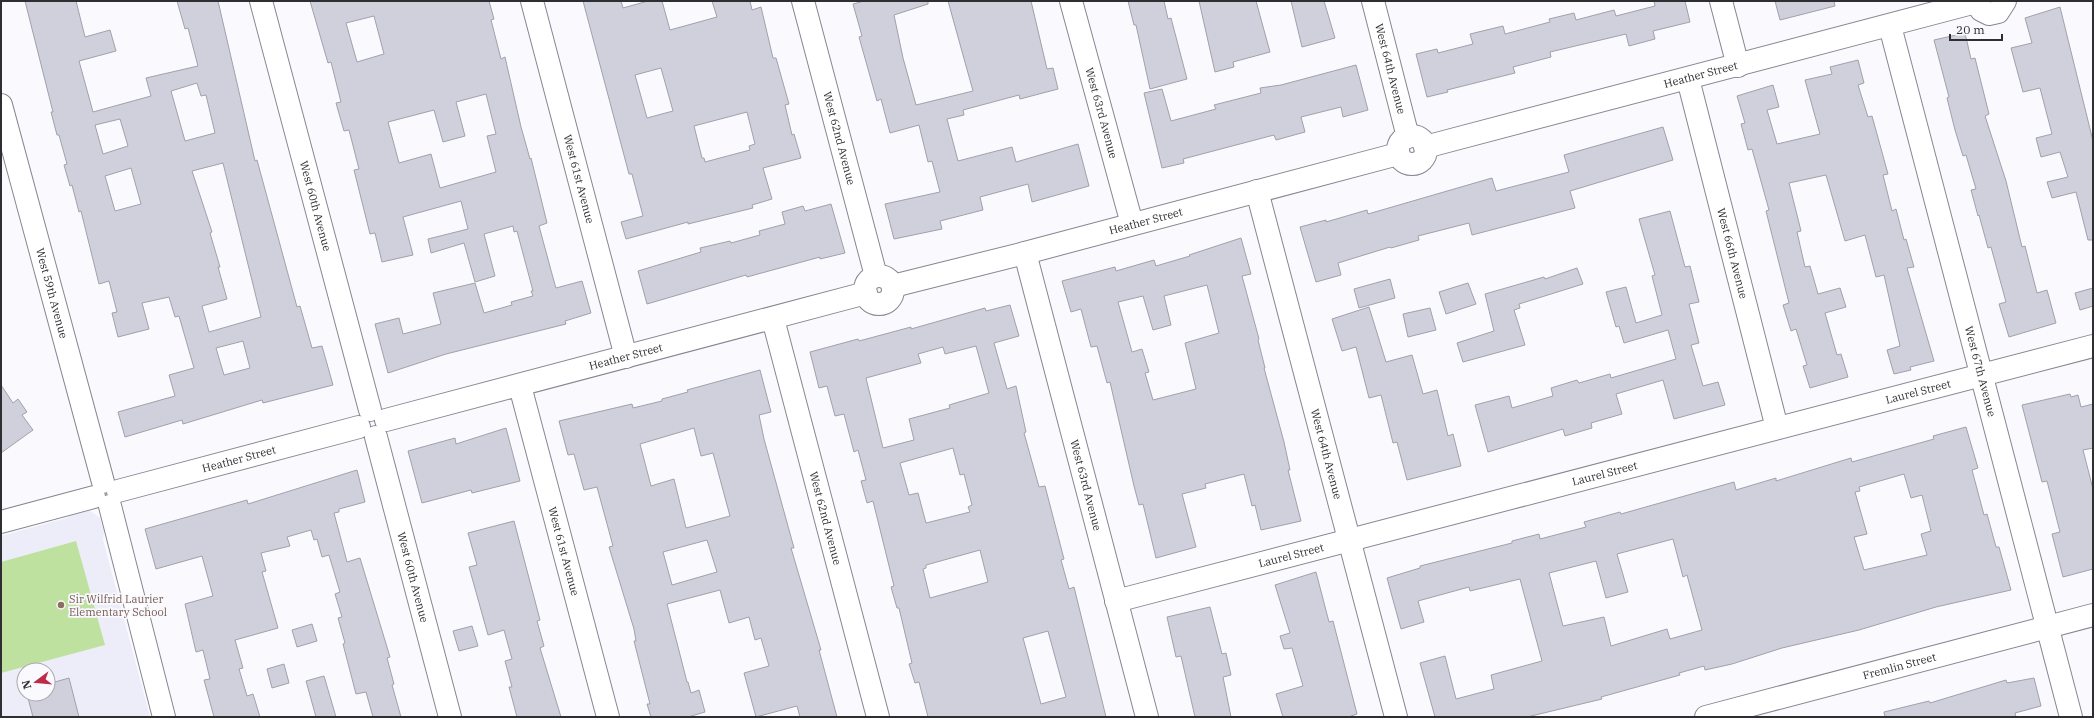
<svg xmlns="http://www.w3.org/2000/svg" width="2094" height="718" font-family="'IBM Plex Serif',serif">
  <rect width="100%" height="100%" fill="#f9f9fe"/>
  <path fill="#ecedf8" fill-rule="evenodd" d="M88,509l12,9 4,14 -1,8 47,177h-149v-181l66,-18 5,-6zM24,670h24v24h-24z"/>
  <path fill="#bfe19f" d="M76,541l29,104 -104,28v-111z"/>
  <path fill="#cfd0db" stroke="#a0a1ac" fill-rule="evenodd" d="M25,1h51l9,36 25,-7 6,21 -37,10 14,51 58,-16 -5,-18 52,-12 -10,-38 -3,1 -8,-28h41l37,160 2,-1 40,147 3,-1 12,42 10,-2 11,39 -70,18 -1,-3 -79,24 -1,-4 -57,17 -7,-25 57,-16 -6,-21 25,-7 -15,-52 -4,1 -6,-20 -27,6 7,26 -31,8 -6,-24 5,-1 -8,-31 -10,3 -18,-73 -2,1 -7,-27 -2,1 -6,-21 3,-1 -8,-29h-2l-6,-23h2zM197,83l4,13 5,-1 9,38 -30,8 -14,-50zM120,119l8,27 -25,8 -8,-29zM223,163l38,154 -52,15 -7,-26 25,-7 -9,-32h2l-10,-34 2,-1 -20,-61zM131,168l10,36 -26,7 -10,-35zM243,341l7,27 -26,7 -8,-27z
    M310,1h179l5,18 -3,1 10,39 4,-2 16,70 9,32 1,-1 16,65 -8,3 16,59 1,3 26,-7 9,32 -26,8 1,3 -120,30 -58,19 -13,-49 24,-6 4,16 38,-10 -8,-31 42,-10 9,30 28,-8 -1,-3 22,-6 -2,-5h2l-16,-60 -3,1 -1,-6 -29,8 11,42 -20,6 -11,-39 -33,10 -3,-14 40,-10 -7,-28 -58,16 10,38 -31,7 -7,-29 -5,1 -16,-64 5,-1 -10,-39 -5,1 -8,-28 5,-1 -10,-40 -3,1zM374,16l10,38 -27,8 -11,-39zM486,94l10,40 -9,2 9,36 -56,16 -9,-34 -32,9 -11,-41 46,-12 9,32 22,-6 -9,-34z
    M583,1h38l2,7 25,-7h14l8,29 47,-13 -5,-16h38l2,9 9,-3 12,51h3l13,46 -4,1 7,30 2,-1 7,24 -38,10 9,31 -20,6 1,3 -65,16v-2l-62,17 -5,-17 22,-6 -11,-42h-3zM661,68l12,43 -26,7 -12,-43zM747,112l8,32 -6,2 1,4 -45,12 -1,-4h-2l-8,-32z
    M864,1h64v3l-34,11 9,43 13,47 57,-14 -25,-90h83l16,68 6,-1 5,21 -38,10 -1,-4 -56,15 1,5 -17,4 11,42 54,-14 4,15 62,-18 11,42 -57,16 -4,-18 -48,13 3,13 -43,11 2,8 -48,10 -9,-35 55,-12 -8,-31 -4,1 -9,-37 -29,8 -9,-34 -4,2 -18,-64 3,-1 -9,-32z
    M1128,1h36l4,18 3,-1 16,61 -37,10 -14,-64h-2z
    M1199,1h57l14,51 -37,10 1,5 -19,5z
    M1291,1h33l11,37 -33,9z
    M1654,1h31l5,21 -37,9 2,8 -26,7 -3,-12 -76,18 1,5 -38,10 2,6 -68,17 1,2 -21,5 -11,-43 21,-5 1,4 35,-9 -3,-10 33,-8 2,8 45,-12 -1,-3 25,-6 2,7 38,-10 2,6 39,-10z
    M1775,1h59l1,5 -55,14z
    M2060,7l33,134v99h-5l-12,-48 -24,6 -5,-16 21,-5 -8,-25 -19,5 -5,-19 16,-4 -12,-46 -17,4 -12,-44 21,-5 -7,-25z
    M1965,33l6,26 4,-1 14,56 -4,2 21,65 16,66 3,-1 12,47 10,-3 9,33 -47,14 -10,-33 7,-2 -15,-55 -3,1 -9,-33 -1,1 -7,-26 5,-1 -10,-34 -3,1 -8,-26 -8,-32 2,-1 -15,-57z
    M1858,60l6,23 -6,2 10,32 4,-1 16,58 -5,1 9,36 4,-2 8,31 2,-1 8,28 -7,1 27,93 -24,6 1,3 -17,4 -7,-24 13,-4 -16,-71 -8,2 -11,-42 -20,6 -19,-66 -37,8 12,48 -4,1 8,35 5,-1 8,28 22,-6 6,19 -21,6 12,42 4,-1 7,23 -38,11 -7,-22 4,-1 -11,-36 -5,2 -8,-26 6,-2 -23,-92 3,-1 -17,-61 -4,1 -7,-26 4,-1 -8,-27 36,-11 6,22 -12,3 10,34 43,-10 -15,-54 27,-6 -2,-7z
    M1356,65l12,45 -25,7 -2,-10 -40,10 4,15 -29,8 -2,-5 -91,24 1,4 -22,5 -18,-75 18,-4 9,32 45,-12 -2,-4 47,-12 -1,-5 21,-3z
    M1663,127l10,33 -103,31 5,17 -103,27 -3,-12 -51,13 1,4 -28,8 -1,-1 -52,16 3,12 -25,7 -16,-55 26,-7v2l41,-12 1,4 124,-36 4,13 73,-19 -5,-17z
    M831,204l14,49 -25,6v-2l-73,20 -1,-2 -99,29 -9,-33 63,-19 -1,-4 30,-7 1,2 29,-8 -1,-4 26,-7 -3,-12 21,-6 2,5z
    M1670,211l15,56 5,-1 9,36 -10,2 10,39 -8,2 12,41 15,-4 7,23 -51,14 -11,-39 -47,14 6,20 -31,9 1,5 -27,8 -2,-7 -75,23 -13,-47 34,-9 3,12 41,-12 -2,-8 26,-8 2,3 31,-9 1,4 65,-19 -8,-29 -44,13 -5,-17 -3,1 -10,-35 20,-5 10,36 26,-8 -10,-39 3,-1 -16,-56z
    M1241,238l10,36 -9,2 17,63 -1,1 7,28h-1l20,74 6,28h-2l13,51 -40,9 -6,-25 -3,1 -8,-32 -39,10 1,4 -24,6 14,53 -40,11 -13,-54 -4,1 -5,-19 -24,-104 -3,1 -10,-37 -6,1 -10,-38 -10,3 -9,-31 53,-14 1,4 38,-11 2,6 34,-10 -1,-1zM1207,285l12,48 -34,10 11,46 -43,11 -8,-27 4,-1 -7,-23 -10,3 -14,-50 25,-6 10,34 18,-5 -7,-29z
    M1577,268l6,16 -64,20 1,4 -6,2 11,35 -62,17 -6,-19 37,-12 -9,-37 59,-17 1,2z
    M1390,279l5,19 -36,10 -5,-19z
    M1468,283l8,21 -30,10 -7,-22z
    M2093,288v18l-13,4 -5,-17z
    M1010,305l9,31 -25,7 13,46 9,-3 10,46 -2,1 15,54 6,-1 19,73 -3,1 8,29 5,-2 32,130h-178l-9,-35 -4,1 -6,-19 3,-1 -13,-55h-2l-6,-21 3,-1 -21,-85 -6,2 -6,-22 5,-1 -8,-30 -4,2 -10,-38 -9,2 -8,-30 -8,2 -9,-36 48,-13 1,2 52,-14v2l74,-21 1,3zM976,346l13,47 -40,12 1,3 -41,11 5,21 -31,8 -17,-70 55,-15 -3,-9 25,-7 2,7zM953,448l7,27 4,-1 8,31 -4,2 2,5 -44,11 -8,-30 -9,2 -9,-32zM980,550l8,32 -58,16 -7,-29 3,-1v-3zM1048,631l18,66 -25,7 -18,-66z
    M1369,307l17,55 26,-7 11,39 14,-4 11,46 5,-2 8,32 -54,14 -10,-38 -4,1 -12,-48 -12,3 -13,-51 -14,4 -10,-32z
    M1430,308l6,22 -28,7 -5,-23z
    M760,370l11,42 -12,3 5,24 30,109h-3l30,102h-2l18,67h-37l-3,-11 -41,11 -12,-44 25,-7 -8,-28 -6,2 -6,-23 -20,6 -9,-33 -53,14 20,78h1l3,11 8,-3 6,22 -17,5h-37l-4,-13h3l-16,-63h2l-2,-12 -25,-82 4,-1 -16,-59 -13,3 -10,-36 -6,1 -9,-34 73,-17 1,4 29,-7v-2l26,-7 -1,-2zM694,428l7,28 12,-3 17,63 -44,12 -12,-49 -23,7 -11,-42zM707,540l10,32 -45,13 -9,-33z
    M1,385l12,18 5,-4 9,13 -5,3 11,15 -32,23z
    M2070,394l1,3 7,-2 3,12 12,-3v44l-10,2 10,39v80l-30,8 -11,-43 8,-2 -13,-51 -5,1 -20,-77z
    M1966,427l12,41 -6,2 12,45 3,-1 9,33h3l12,43 -75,17 -77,23 -77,18 -50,16 -27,6 -1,-4 -25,7 1,2 -79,22 1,2 -75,18h-92l-15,-54 25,-7 11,43 38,-10 -3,-14 51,-14 -22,-82 -50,12 -1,-4 -51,14 6,21 -23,7 -14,-51 33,-10v-2l92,-23v-2l27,-7 1,5 46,-12 -2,-5 36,-10 1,2 113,-32 2,8 40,-12v3l75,-23 1,4 82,-23 -1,-3zM1904,474l7,24 11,-3 9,36 -10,3 6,21 -63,15 -10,-33 13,-3 -12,-42 5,-1 -1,-4zM1673,539l10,38 4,-2 15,55 -32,9 -3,-10 -56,17 -7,-29 -41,9 -14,-53 47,-12 10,37 22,-6 -11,-38z
    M506,428l14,53 -48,12 -1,-3 -49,13 -14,-52 47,-13 1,6z
    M357,470l8,32 -26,7v3l-5,1 13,49 13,-4 30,99 -3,1 7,26 -2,1 9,32h-28l-7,-25 -10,2 -13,-50 2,-1 -7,-25 4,-1 -7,-23 5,-2 -11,-37 -7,2 -5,-18 -3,1 -3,-10 -24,7 3,9 -29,7 5,18 -4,1 16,56 -43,12 8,28 -4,1 8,27 6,-2 7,23h-46l-10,-37 6,-1 -7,-29 -7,2 -11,-48 28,-8 -11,-40 -46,13 -11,-40 102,-29 1,4z
    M514,521l26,99 -3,1 7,25 -4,2 21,69h-44l-8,-30h3l-7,-26 7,-2 -8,-29 -16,5 -19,-68 8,-2 -9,-32z
    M1316,572l13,50 4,-1 24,93 -9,3h-65l-7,-23 27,-8 -11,-38 -8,1 -4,-13 10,-3 -15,-48z
    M1210,607l12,47 4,-1 5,22 -8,2 8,40h-36l-14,-61 -5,1 -9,-40z
    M312,624l5,17 -20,6 -5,-17z
    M472,626l6,20 -19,5 -6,-20z
    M284,664l5,19 -17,5 -5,-19z
    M324,676l12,41h-20l-10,-36z
    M69,678l10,39h-46l-6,-23h21v-10z
    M2034,678l7,28 -26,7 1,4h-131l-1,-5 45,-11 1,2 76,-23 1,3z"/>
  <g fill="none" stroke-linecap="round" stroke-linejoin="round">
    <g stroke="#868791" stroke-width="24">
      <g id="minor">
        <path id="s1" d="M261,1l109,409"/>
        <path id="s2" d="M532,1l94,356"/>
        <path id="s3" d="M803,1l73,275"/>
        <path id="s4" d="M1071,1l61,223"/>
        <path id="s5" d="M1373,1l35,136"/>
        <path d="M1721,1l17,65"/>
        <path d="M1976,1l5,9 8,4 9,-2 7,-11"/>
        <path id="s6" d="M1890,26l181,691"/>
        <path id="s7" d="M1688,79l89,349"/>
        <path id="s8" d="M1,105l102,377"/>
        <circle cx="1412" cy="150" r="14"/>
        <path id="s9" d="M1425,147l551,-145"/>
        <path id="s10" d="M1257,191l139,526"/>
        <path id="s11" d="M1025,253l122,464"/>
        <circle cx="879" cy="290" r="14"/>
        <path id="s12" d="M893,286l132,-33 373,-99"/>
        <path id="s13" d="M773,319l105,398"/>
        <path id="s14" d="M520,386l88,331"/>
        <path id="s15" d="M386,420l480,-127"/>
        <path id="s16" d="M376,437l74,280"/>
        <path id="s17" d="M118,491l241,-64"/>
        <path d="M110,506l54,211"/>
        <path d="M1,522l93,-25"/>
        <path id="s18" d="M1116,601l977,-255"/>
        <path id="s19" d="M1706,717l387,-102"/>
      </g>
    </g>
    <use href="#minor" stroke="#fff" stroke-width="22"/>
  </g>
  <circle fill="#8d6e63" stroke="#f9f9fe" stroke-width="1.5" cx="61" cy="605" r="4"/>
  <g text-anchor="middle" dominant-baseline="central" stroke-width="3.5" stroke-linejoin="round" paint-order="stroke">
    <g font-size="11" fill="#2f2f33" stroke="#f9f9fe">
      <text stroke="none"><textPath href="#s5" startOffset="70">West 64th Avenue</textPath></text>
      <text stroke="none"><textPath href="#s9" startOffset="285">Heather Street</textPath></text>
      <text stroke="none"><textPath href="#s4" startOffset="116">West 63rd Avenue</textPath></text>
      <text stroke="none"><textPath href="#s3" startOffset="142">West 62nd Avenue</textPath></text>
      <text stroke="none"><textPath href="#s2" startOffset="184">West 61st Avenue</textPath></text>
      <text stroke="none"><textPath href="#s1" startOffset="212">West 60th Avenue</textPath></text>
      <text stroke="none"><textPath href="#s12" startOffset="261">Heather Street</textPath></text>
      <text stroke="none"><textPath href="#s7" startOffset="180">West 66th Avenue</textPath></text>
      <text stroke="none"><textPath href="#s8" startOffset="195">West 59th Avenue</textPath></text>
      <text stroke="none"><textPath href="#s15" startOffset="248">Heather Street</textPath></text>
      <text stroke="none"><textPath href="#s6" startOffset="357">West 67th Avenue</textPath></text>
      <text stroke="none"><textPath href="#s18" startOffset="829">Laurel Street</textPath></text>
      <text stroke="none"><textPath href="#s10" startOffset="272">West 64th Avenue</textPath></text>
      <text stroke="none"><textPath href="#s17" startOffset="125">Heather Street</textPath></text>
      <text stroke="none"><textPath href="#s18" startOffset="505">Laurel Street</textPath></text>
      <text stroke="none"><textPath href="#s11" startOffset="240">West 63rd Avenue</textPath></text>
      <text stroke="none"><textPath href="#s13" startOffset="206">West 62nd Avenue</textPath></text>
      <text stroke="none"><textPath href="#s14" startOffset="171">West 61st Avenue</textPath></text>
      <text stroke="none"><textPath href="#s18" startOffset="181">Laurel Street</textPath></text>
      <text stroke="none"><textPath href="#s16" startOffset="145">West 60th Avenue</textPath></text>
      <text stroke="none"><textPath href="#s19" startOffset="200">Fremlin Street</textPath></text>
    </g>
    <g font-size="11" fill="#785e54" stroke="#f9f9fe" text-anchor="start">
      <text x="69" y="599">Sir Wilfrid Laurier<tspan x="69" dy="13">Elementary School</tspan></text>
    </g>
  </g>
  <rect width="2094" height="718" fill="none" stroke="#2f2f33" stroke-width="4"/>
  <g transform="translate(36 682) rotate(254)"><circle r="19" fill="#f9f9fe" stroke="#a8a8ad"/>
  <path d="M0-3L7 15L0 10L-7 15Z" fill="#bc2b48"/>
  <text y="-6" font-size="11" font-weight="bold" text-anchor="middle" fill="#2f2f33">N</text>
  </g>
  <path d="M1950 34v6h52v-6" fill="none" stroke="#2f2f33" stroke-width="2"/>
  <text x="1956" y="34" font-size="12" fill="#2f2f33" stroke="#f9f9fe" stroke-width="3" paint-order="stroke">20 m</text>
</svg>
